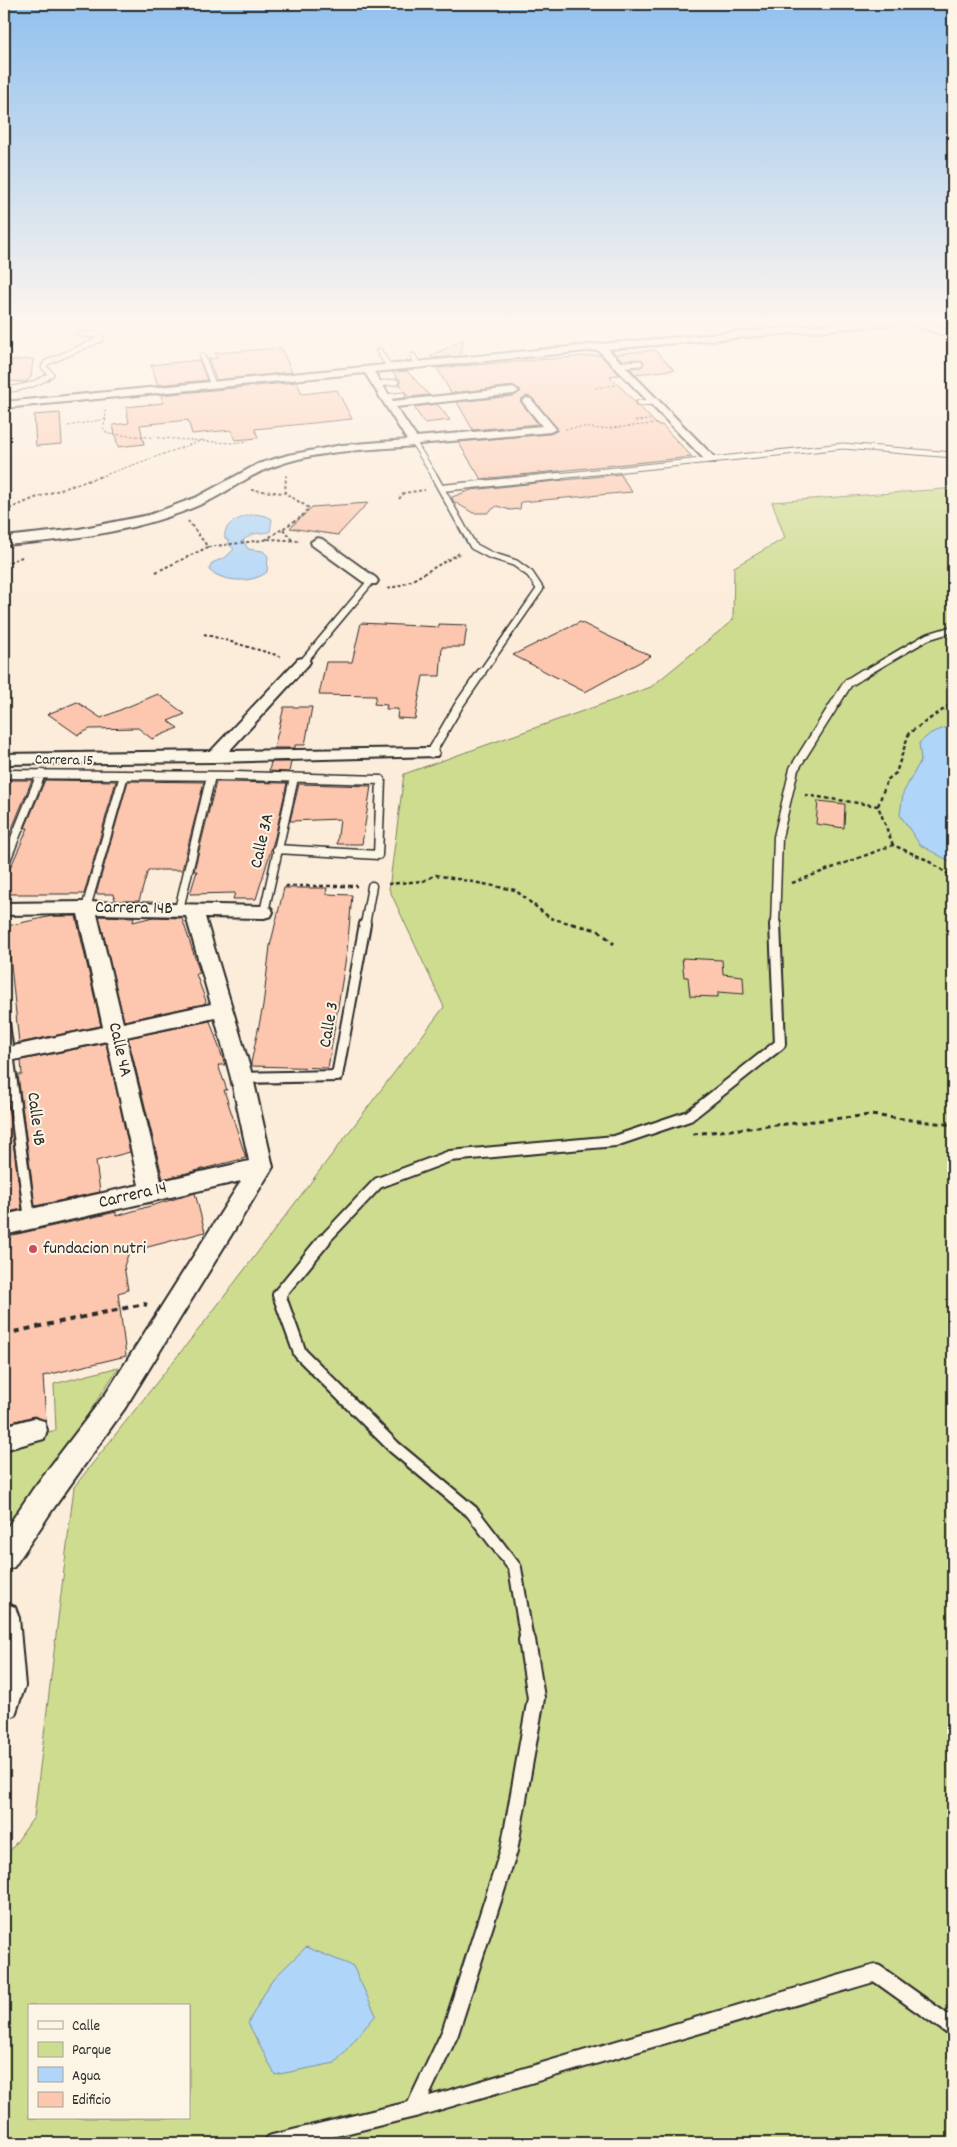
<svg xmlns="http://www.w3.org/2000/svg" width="957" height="2147" font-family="Dekko,sans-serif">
  <rect width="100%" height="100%" fill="#fcecda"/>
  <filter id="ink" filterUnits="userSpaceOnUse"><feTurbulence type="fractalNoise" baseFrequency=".02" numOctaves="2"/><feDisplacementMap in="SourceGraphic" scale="10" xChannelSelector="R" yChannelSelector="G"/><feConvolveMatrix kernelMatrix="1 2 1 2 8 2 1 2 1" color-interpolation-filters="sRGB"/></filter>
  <g filter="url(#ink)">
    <path fill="#cedc90" stroke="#7c845e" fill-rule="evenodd" d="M944,489h9v1654h-949v-283l30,-43 40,-330 136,-172 234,-308 -55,-118 15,-115 247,-87 82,-67 1,-53 51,-29 -13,-36zM29,2006h160v112h-160z
      M119,1367l-62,94 -34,62 -19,10v-89l52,-14 -2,-46z"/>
    <path fill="#afd5f8" stroke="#7a91a6" d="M256,514l10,2 6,3 -2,13 -17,2 -10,6 5,9 15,2 5,5 -1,16c-15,12 -44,10 -58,-2l3,-7 14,-6 8,-8 -5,-4v-4l-4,-3c-3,-16 19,-22 31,-24z
      M953,725v138l-33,-18 -20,-30 3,-22 18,-33 -2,-17 12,-10z
      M306,1947l47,19 23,49 -41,48 -60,12 -27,-52 23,-42z"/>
    <path fill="#fcc7ae" stroke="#2b2b2b" d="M464,339l-4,17 -28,2 -1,-2z
      M281,348l11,24 -76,8 -8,-21 9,-1 -2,-5z
      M655,350l19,20 -39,4 -5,-6 12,-1 2,-4 -1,-3 -3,-1 -18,1 -7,-6z
      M600,355l20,20 -10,1 25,26 1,4 4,1 17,18h5l30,32 -211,22 -23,-37 92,-8 7,-3v-3l-25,-30 -5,-2 -6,3v3l17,22 -65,6 -16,-28 57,-6 7,-6 -7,-4 -63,7 -14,-25z
      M33,359l-2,18 -5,5 -22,-1v-20z
      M199,360l8,20 -49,5 -7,-20z
      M407,371l22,24 -21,2 -8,-13v-4l-8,-8z
      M297,382l5,12 35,-4 15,29 -97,10 3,9 -23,2 -4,-10 -39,4 -4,-14 -48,5 4,19 -26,3 -5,-22 16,-2 -3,-16 37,-4 -2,-8z
      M437,404l13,16 -26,3 -10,-16z
      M60,413l2,31 -26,2 -2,-31z
      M620,474l12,18 -111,10 -1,7 -10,1 -13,-4 -10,7h-14l-20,-12 -1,-4 19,-7z
      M368,503l-30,32 -48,-7 22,-21z
      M580,622l26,13 45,21 -66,36 -72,-37z
      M361,623l78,4v-3l28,1 -3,22h-22l-2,29h-17l-8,43 -18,-1 1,-9h-12l1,-4 -13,-1 2,-8 -57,-1 7,-33h26z
      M158,694l27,20 -17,7 10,7 -26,11 -14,-11 -48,1 -12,6 -30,-21 29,-12 24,16z
      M284,707h28l-7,38h-10v3h-21z
      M271,762h20l-2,10 -20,-1z
      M4,780h28l-21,51 -7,1z
      M45,780l71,1 -32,113h-80v-12l24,-54h-3z
      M128,781l76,1 -22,88h-34l-9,31h-24l-1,-7h-18z
      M216,782l71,1 -12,54 -19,62h-23l2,-6 -45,1 7,-23h-3z
      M299,784l72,2 -9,58h-25l3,-25 -50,2z
      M818,801l27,3 -1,24 -28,-4z
      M284,888h43l-1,6 26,1 -5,56 -19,117 -77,-2v-3l12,-57 7,-60z
      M52,916h24l25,110 -82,17 -12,-117z
      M99,916l35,1 -1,5 20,-5 29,1 18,55 -4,1 10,27 -2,3 -80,17z
      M682,958l40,2 1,14 20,2 1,18 -26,-2v5l-28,-1 -2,-19h-4z
      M210,1021l15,44h-7l9,25h-3l22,68 -83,21 -35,-141z
      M106,1043l24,109 -34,9 4,31 -65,14 -17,-131h4l-1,-15z
      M4,1075l18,134 -18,4z
      M195,1193l10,39 -76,20 -5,14 4,24 -10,3 8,63 -83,20 3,45 -12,-5 -30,8v-187l112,-25v4z"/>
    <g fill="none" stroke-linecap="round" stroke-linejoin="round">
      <g stroke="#2b2b2b" stroke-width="7">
        <path id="service-far5" d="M379,351l11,17
          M202,356l11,29
          M413,356l5,9
          M617,365l23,-2
          M377,384l19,-2
          M4,390c17,-2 33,-5 47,-16l-7,-7 2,-4 55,-24 -4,-4 -18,-1
          M385,397l18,-2
          M639,403l15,-1
          M414,443l21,34
          M548,477l295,-31 110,9"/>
      </g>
      <g stroke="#2b2b2b" stroke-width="9">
        <path id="service-far4" d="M434,476l39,70 17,9 25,8 15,11 10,15 -60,86
          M442,488l118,-12
          M303,662l68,-81
          M862,675l65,-38 26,-8"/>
      </g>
      <g stroke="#2b2b2b" stroke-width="11">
        <path id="service-far3" d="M431,753l28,-48 22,-32
          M4,774l232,2 145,4 -3,75 -101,-6
          M4,865l37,-91
          M86,908l38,-133
          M179,909l32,-133
          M264,912l30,-134
          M365,925l7,-39
          M775,925l3,-88 16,-68 54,-86 16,-10"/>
      </g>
      <g stroke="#2b2b2b" stroke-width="14">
        <path id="service-far2" d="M4,1023l26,196
          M242,1078l95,-2 28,-152
          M323,1241l55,-58 72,-27 165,-15 74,-25 91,-72 -5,-120"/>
      </g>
      <g stroke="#2b2b2b" stroke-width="16">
        <path id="service-far1" d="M324,1240l-45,55 21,58 94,94 78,65 43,56 12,73"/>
      </g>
      <g stroke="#2b2b2b" stroke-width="20">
        <path id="service" d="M414,2109l36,-76 59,-183 27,-152 -9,-58
          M273,2143l141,-34 462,-136 77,55"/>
      </g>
      <g stroke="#2b2b2b" stroke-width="4">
        <path id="minor" d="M877,320h42l34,12v6l-45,-15 -300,26 107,109 2,2 -2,2h-8l-109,-112 -224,22 19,29 121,-13 5,3 -5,3 -118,13 20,30 126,-11 -20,-25 5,-3 4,1 25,30 -6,3 -131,12 -5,2c-46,4 -95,4 -139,20 -26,8 -46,26 -71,37 -62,28 -133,37 -200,42v-8l75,-8 70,-14 48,-18 61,-33 30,-9 54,-10 65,-5 -42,-67 -361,35v-6l596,-58z
          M317,538l5,1 54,39 2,3 -2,3h-10l-54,-39 -1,-3z
          M303,658l5,1 2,3 -2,3 -79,86 202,-3 6,2 2,3 -2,3 -222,6 -211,2v-10l207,-3 87,-92z
          M86,902l178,4 7,2 2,4 -2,4 -7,2 -59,-1 48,161 20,89 -148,241 -72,101 -39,58 -10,4v-39l29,-43 74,-97 134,-211 -237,54v-20l135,-30 -32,-144 -103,21v-14l99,-21 -25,-113 -74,1v-12zM97,914l89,2 25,88 -88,19zM215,1018l16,60 18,83 -88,20 -35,-144z
          M34,1418l10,3 3,9 -3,9 -40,11v-24z
          M4,1603l11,4 4,11 6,68 -10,29 -11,5z"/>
      </g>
      <path stroke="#2b2b2b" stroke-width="1" stroke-dasharray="2.5 2" stroke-linecap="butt" d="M470,320l7,3 22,-3
        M626,320l6,9
        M595,388l21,-3
        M106,419l-3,9 5,6 122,9 19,-2
        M635,421l15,-1
        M68,426l38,-7 -1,-10
        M565,429l18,-2 18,2 53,-5
        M99,477l104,-37
        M286,477v-2"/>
      <path stroke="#2b2b2b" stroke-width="2" stroke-dasharray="3 2.5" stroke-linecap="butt" d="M251,490l34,3
        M399,499l5,-6 21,-3
        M4,511l31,-13 67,-22
        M283,529l9,11
        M265,540l36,-23 8,-9 -24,-15 1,-17
        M208,547l63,-8 30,2
        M4,564l18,-7
        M156,572l52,-25 -20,-26
        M388,589l19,-6 53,-30
        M204,634l79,23"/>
      <path stroke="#2b2b2b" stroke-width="2.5" stroke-dasharray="4 3" stroke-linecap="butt" d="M805,795l73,11
        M893,845l-15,-39 9,-26 9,-7 13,-40 44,-30
        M792,883l101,-38 32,14 28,18
        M388,884l35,-3 13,-6 79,15 35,28 27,7
        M285,886h72"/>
      <path stroke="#2b2b2b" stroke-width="3" stroke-dasharray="5 4" stroke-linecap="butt" d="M572,924l26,6 16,14
        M693,1134l177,-19 83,10"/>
      <path stroke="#2b2b2b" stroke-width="4" stroke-dasharray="6 5" stroke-linecap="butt" d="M4,1334l140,-30 3,1"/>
      <use href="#service-far5" stroke="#fcf5e5" stroke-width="5"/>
      <use href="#service-far4" stroke="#fcf5e5" stroke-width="6"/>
      <use href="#service-far3" stroke="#fcf5e5" stroke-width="8"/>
      <use href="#service-far2" stroke="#fcf5e5" stroke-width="10"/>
      <use href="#service-far1" stroke="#fcf5e5" stroke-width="12"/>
      <use href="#service" stroke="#fcf5e5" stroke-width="16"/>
      <use href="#minor" fill="#fcf5e5" fill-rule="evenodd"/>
    </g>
  </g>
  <linearGradient id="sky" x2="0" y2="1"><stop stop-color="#91c1ee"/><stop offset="0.52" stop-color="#fef6ee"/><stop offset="1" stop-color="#fef6ee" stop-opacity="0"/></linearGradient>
  <rect width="957" height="620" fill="url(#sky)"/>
  <circle fill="#d1495b" stroke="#fcf5e5" stroke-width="2" cx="33" cy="1249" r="5"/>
  <g text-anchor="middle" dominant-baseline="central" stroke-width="4" stroke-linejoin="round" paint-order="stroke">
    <g font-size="15" fill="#2b2b2b" stroke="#fcf5e5">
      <text transform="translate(64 761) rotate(1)">Carrera 15</text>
    </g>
    <g font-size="18" fill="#2b2b2b" stroke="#fcf5e5">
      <text transform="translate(263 841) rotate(-77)">Calle 3A</text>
      <text transform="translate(134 909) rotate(1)">Carrera 14B</text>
      <text transform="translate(330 1025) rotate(-80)">Calle 3</text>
      <text transform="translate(119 1050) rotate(77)">Calle 4A</text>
      <text transform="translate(35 1119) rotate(83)">Calle 4B</text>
      <text transform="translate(133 1196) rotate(-13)">Carrera 14</text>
    </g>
    <g font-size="18" fill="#2b2b2b" stroke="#fcf5e5" text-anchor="start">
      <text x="43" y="1249">fundacion nutri</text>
    </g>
  </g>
  <rect width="957" height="2147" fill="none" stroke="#fcf5e5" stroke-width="20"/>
  <rect x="10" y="10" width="937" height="2127" fill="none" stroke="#2b2b2b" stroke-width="2" filter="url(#ink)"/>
  <rect x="28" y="2004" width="162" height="115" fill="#fcf5e5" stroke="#a8a49b"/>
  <rect x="38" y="2021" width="25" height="8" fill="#fcf5e5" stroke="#a8a49b"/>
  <text x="72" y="2030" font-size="15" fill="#2b2b2b">Calle</text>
  <rect x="38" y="2042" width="25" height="15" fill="#cedc90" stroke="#a8a49b"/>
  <text x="72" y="2054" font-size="15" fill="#2b2b2b">Parque</text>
  <rect x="38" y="2067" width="25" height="15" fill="#afd5f8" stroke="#a8a49b"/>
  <text x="72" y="2080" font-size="15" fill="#2b2b2b">Agua</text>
  <rect x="38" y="2092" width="25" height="15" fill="#fcc7ae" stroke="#a8a49b"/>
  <text x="72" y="2104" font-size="15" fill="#2b2b2b">Edificio</text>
</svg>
